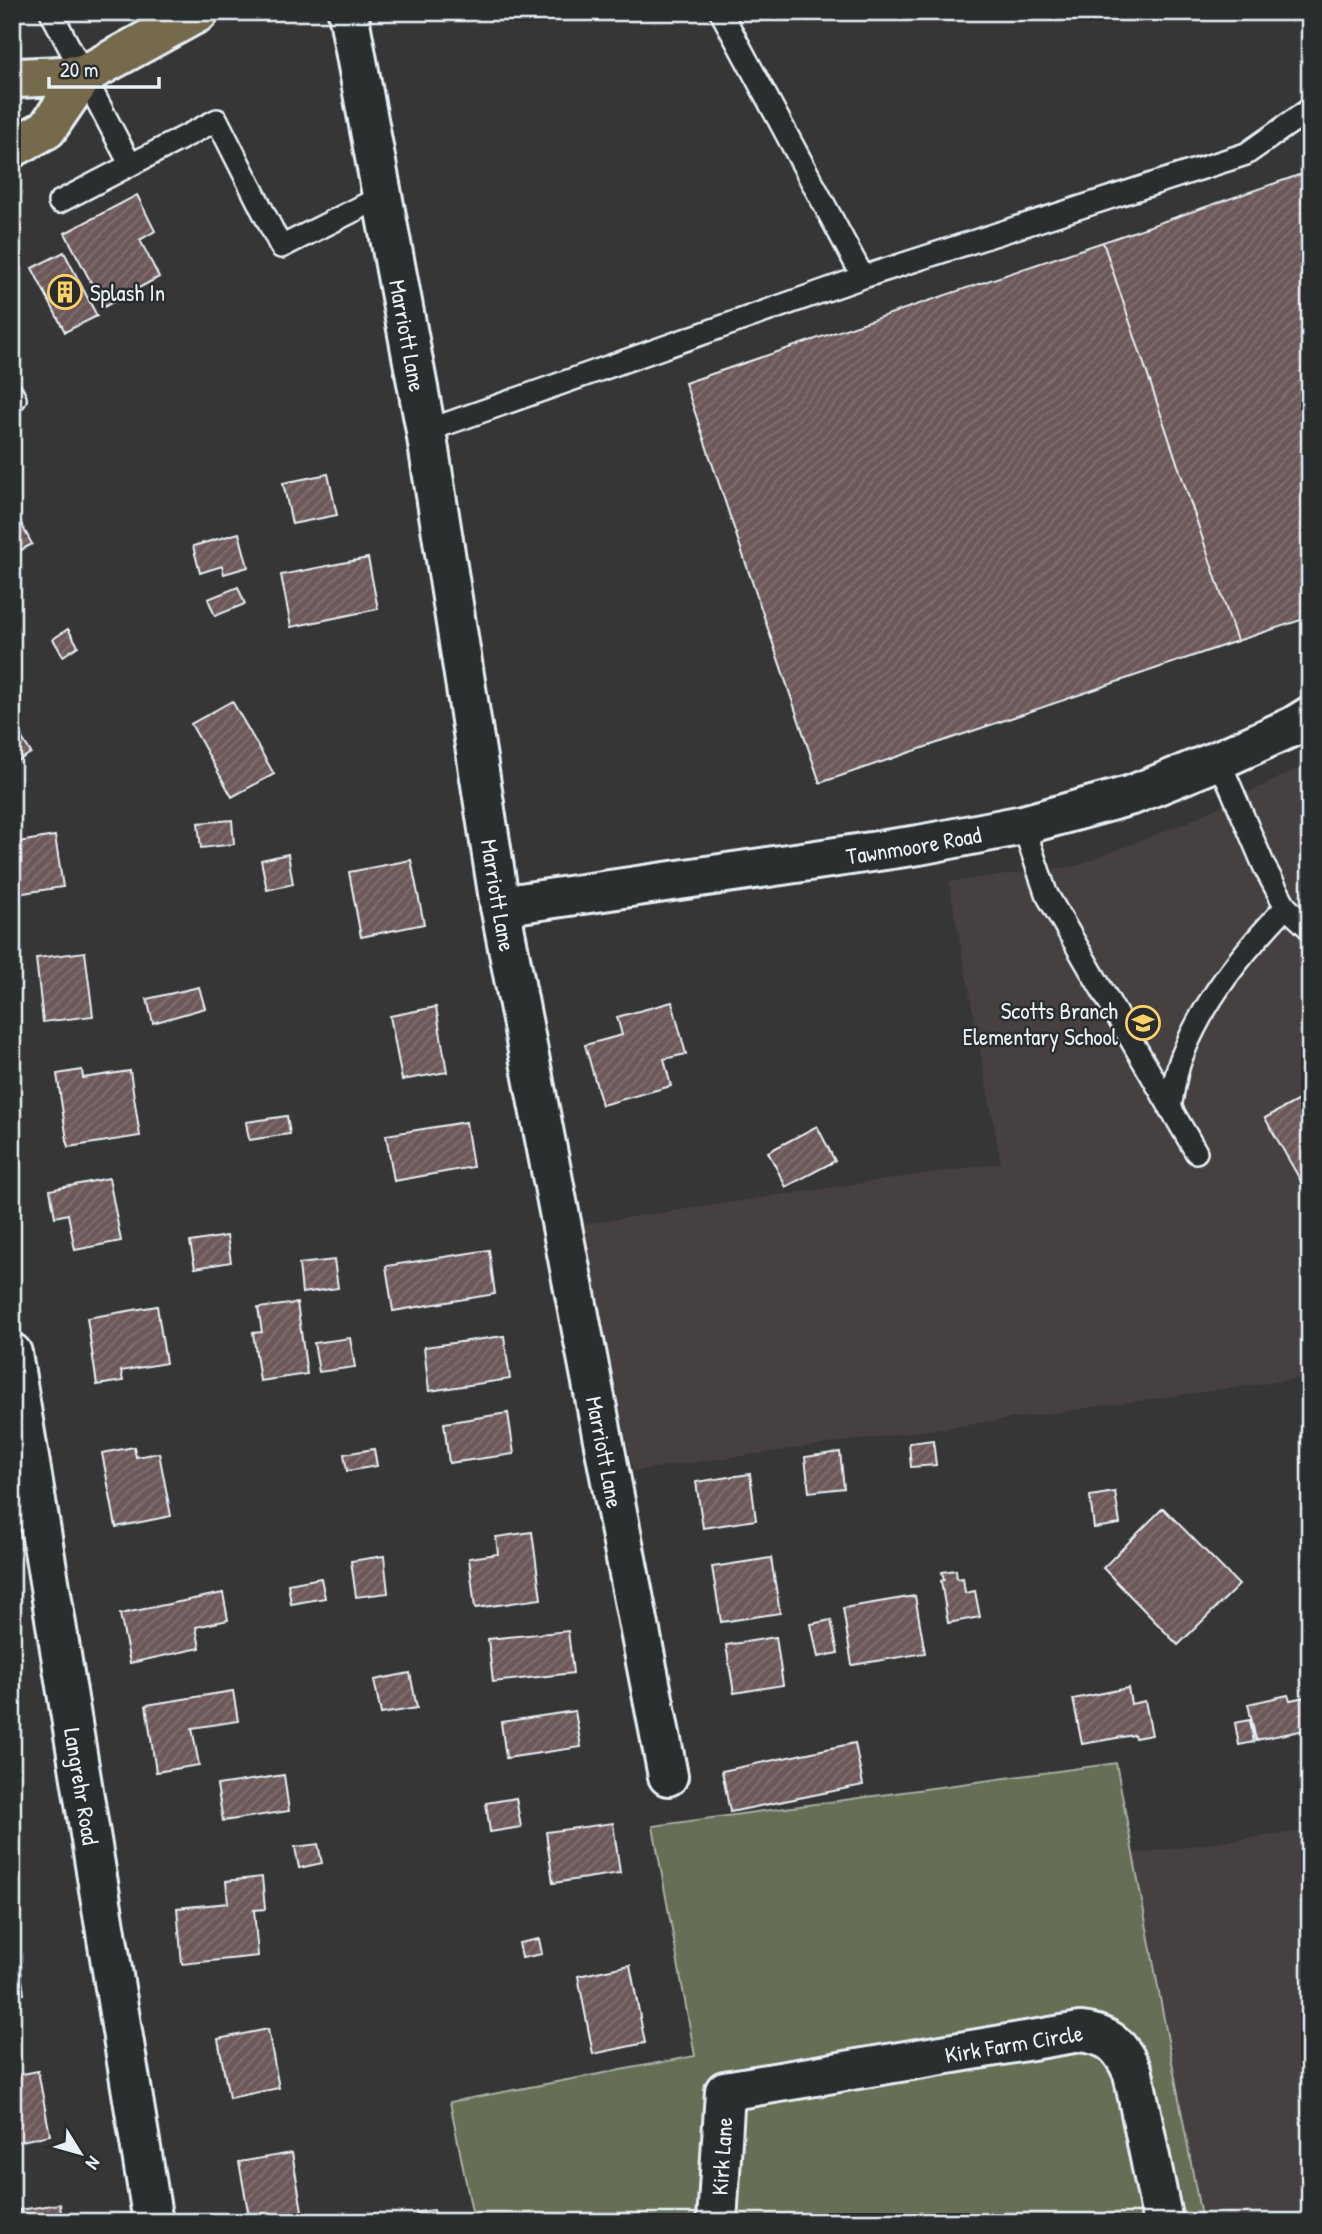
<svg xmlns="http://www.w3.org/2000/svg" width="1322" height="2234" font-family="'Patrick Hand',sans-serif">
  <defs>
    <pattern id="building-hatch" width="6" height="6" patternUnits="userSpaceOnUse" patternTransform="scale(1.75)"><rect width="6" height="6" fill="#6c5959"/><path d="M-1 1l2-2M0 6l6-6M5 7l2-2" fill="none" stroke="#817172"/></pattern>
  </defs>
  <rect width="100%" height="100%" fill="#373637"/>
  <filter id="ink" filterUnits="userSpaceOnUse"><feTurbulence type="fractalNoise" baseFrequency=".0143" numOctaves="2"/><feDisplacementMap in="SourceGraphic" scale="14" xChannelSelector="R" yChannelSelector="G"/><feConvolveMatrix kernelMatrix="1 2 1 2 8 2 1 2 1" color-interpolation-filters="sRGB"/></filter>
  <g filter="url(#ink)">
    <path fill="#474041" d="M1310,763v614l-677,94 -50,-247 418,-61 -52,-281 127,-16 107,-42z
      M1310,1830v392h-108l-69,-368z"/>
    <path fill="#666e54" stroke="#a7b0a6" stroke-width="2" d="M1116,1763l86,459h-728l-24,-120 245,-46 -42,-230z"/>
    <path fill="url(#building-hatch)" stroke="#e8f1f8" stroke-width="2" d="M1308,172l2,445 -73,24 -134,-399z
      M137,195l18,36 -15,9 19,37 -55,30 -39,-74z
      M1103,242l134,399 -417,142 -135,-400z
      M64,252l33,64 -32,16 -33,-64z
      M328,474l9,41 -45,9 -9,-41z
      M12,507l20,37 -20,11z
      M239,533l9,34 -24,7 -2,-8 -22,7 -7,-27z
      M368,558l10,51 -87,18 -10,-52z
      M238,587l7,17 -30,12 -7,-17z
      M68,629l10,17 -15,10 -10,-17z
      M232,701l42,73 -42,23 -41,-73z
      M12,722l19,31 -19,11z
      M232,820l2,24 -33,4 -3,-25z
      M55,836l8,51 -47,7 -4,-23v-28z
      M288,854l5,30 -26,6 -6,-30z
      M411,860l13,64 -63,13 -12,-65z
      M85,952l8,64 -50,6 -7,-64z
      M199,987l6,21 -52,15 -6,-24z
      M672,1002l14,52 -22,5 7,27 -69,19 -17,-60 37,-10 -5,-18z
      M436,1007l11,65 -45,8 -12,-64z
      M82,1070l1,8 47,-7 10,65 -72,11 -11,-73z
      M1310,1094v103l-45,-79z
      M287,1116l3,18 -41,6 -3,-18z
      M466,1122l7,45 -79,14 -8,-46z
      M817,1126l18,35 -49,26 -18,-35z
      M109,1178l12,63 -46,9 -7,-36 -13,3 -5,-27z
      M227,1236l4,26 -36,6 -5,-26z
      M489,1250l6,44 -102,17 -7,-45z
      M334,1260l4,28 -36,5 -3,-29z
      M297,1303l10,71 -47,7 -7,-48 9,-1 -4,-24z
      M157,1306l9,57 -45,8 2,10 -26,4 -10,-67z
      M504,1336l6,43 -81,12 -5,-44z
      M350,1338l5,29 -36,5 -5,-29z
      M508,1413l6,41 -65,9 -5,-40z
      M933,1440l3,25 -25,2 -2,-24z
      M134,1447l2,10 23,-4 12,63 -55,11 -14,-74z
      M374,1449l3,17 -30,5 -3,-17z
      M840,1452l4,36 -35,4 -4,-35z
      M750,1474l6,46 -53,8 -7,-46z
      M1115,1492l5,32 -26,4 -4,-32z
      M1163,1508l76,77 -61,60 -75,-77z
      M532,1532l9,67 -66,9 -6,-50 29,-4 -2,-17z
      M384,1556l4,37 -32,4 -5,-36z
      M771,1558l9,55 -59,9 -9,-55z
      M956,1570l1,9 6,-1 2,15 10,-2 5,26 -32,6 -7,-42 3,-1 -2,-8z
      M321,1578l4,20 -34,6 -3,-20z
      M223,1593l5,27 -32,7 4,21 -70,15 -10,-49z
      M915,1596l10,57 -73,12 -9,-57z
      M831,1620l7,33 -20,4 -7,-33z
      M568,1631l5,42 -80,9 -5,-43z
      M776,1637l7,48 -49,8 -8,-48z
      M410,1673l7,35 -36,6 -7,-34z
      M1128,1688l3,16 14,-3 7,34 -17,3 -1,-3 -52,9 -9,-45z
      M233,1691l5,30 -46,7 7,37 -43,7 -10,-67z
      M1288,1695l2,5 15,-3 5,32 -54,11 -8,-36z
      M575,1711l6,36 -75,11 -5,-36z
      M1250,1720l4,22 -15,3 -4,-22z
      M855,1743l8,42 -133,27 -8,-41z
      M284,1775l5,36 -66,10 -6,-36z
      M516,1798l5,29 -31,5 -4,-29z
      M613,1823l7,50 -67,10 -7,-51z
      M318,1844l4,19 -23,5 -4,-21z
      M262,1877l3,32 -11,1 4,46 -76,8 -5,-56 51,-5 -2,-22z
      M14,1922l10,72 -12,2v-73z
      M539,1939l3,15 -20,4 -3,-15z
      M630,1965l15,78 -52,11 -15,-78z
      M268,2029l11,59 -50,10 -11,-59z
      M38,2071l12,64 -38,8v-67z
      M292,2153l12,69h-54l-11,-60z
      M60,2204l2,18h-50v-11z
      M434,2210l2,12h-18l-2,-10z"/>
    <g fill="none" stroke-linecap="round" stroke-linejoin="round">
      <g stroke="#e8f1f8" stroke-width="26">
        <path id="lane" d="M51,12l79,152
          M721,12l142,265
          M59,202l158,-82 64,127 100,-50
          M12,393l3,6 -3,1
          M426,431l437,-154 383,-123 64,-45
          M1219,760l46,108 21,39 24,22
          M1023,825l23,68 150,259
          M1170,1109c3,-17 5,-36 12,-53 23,-58 61,-104 104,-149"/>
      </g>
      <g stroke="#e8f1f8" stroke-width="44">
        <g id="street">
          <path id="s1" d="M348,12l78,419 74,475 168,870"/>
          <path id="s2" d="M500,906l419,-61 104,-20 109,-30 87,-35 75,-34 16,-10"/>
          <path id="s3" d="M12,1353l141,869"/>
          <path id="s4" d="M717,2222l8,-131 355,-59c30,3 41,14 53,41l30,149"/>
        </g>
      </g>
      <g stroke="#e8f1f8" stroke-width="44">
        <path id="primary" d="M12,81l5,-3 67,-3 115,-63
          M12,148l35,-19 37,-54"/>
      </g>
      <use href="#lane" stroke="#2a2d2e" stroke-width="21"/>
      <use href="#street" stroke="#2a2d2e" stroke-width="38"/>
      <use href="#primary" stroke="#756b4b" stroke-width="38"/>
    </g>
  </g>
  <defs>
    <g id="building-ring" transform="scale(1.75)"><circle r="9.5" fill="#2a2d2e" stroke="#ffd166" stroke-width="1.5"/><path d="M-4-6H4V6H1V3H-1V6H-4ZM-2.5-4.3h1.7v1.8h-1.7ZM.8-4.3h1.7v1.8H.8ZM-2.5-1h1.7V.8h-1.7ZM.8-1h1.7V.8H.8Z" fill="#ffd166"/></g>
    <g id="school-ring" transform="scale(1.75)"><circle r="9.5" fill="#2a2d2e" stroke="#ffd166" stroke-width="1.5"/><path d="M0-5L7-2L0 1L-7-2ZM-4 1L0 2.5L4 1V4Q0 6-4 4Z" fill="#ffd166"/></g>
  </defs>
  <g fill-rule="evenodd">
    <use href="#building-ring" x="65" y="292"/>
    <use href="#school-ring" x="1143" y="1023"/>
  </g>
  <g text-anchor="middle" dominant-baseline="central" stroke-width="5" stroke-linejoin="round" paint-order="stroke">
    <g font-size="23" fill="#e8f1f8" stroke="#2a2d2e" text-anchor="start">
      <text x="90" y="292">Splash In</text>
      <text x="1118" y="1010" text-anchor="end">Scotts Branch<tspan x="1118" dy="26">Elementary School</tspan></text>
    </g>
    <g font-size="23" fill="#e8f1f8" stroke="#2a2d2e">
      <text stroke="none"><textPath href="#s1" startOffset="329">Marriott Lane</textPath></text>
      <text stroke="none"><textPath href="#s2" startOffset="418">Tawnmoore Road</textPath></text>
      <text stroke="none"><textPath href="#s1" startOffset="896">Marriott Lane</textPath></text>
      <text stroke="none"><textPath href="#s1" startOffset="1463">Marriott Lane</textPath></text>
      <text stroke="none"><textPath href="#s3" startOffset="439">Langrehr Road</textPath></text>
      <text stroke="none"><textPath href="#s4" startOffset="424">Kirk Farm Circle</textPath></text>
      <text stroke="none"><textPath href="#s4" startOffset="66">Kirk Lane</textPath></text>
    </g>
  </g>
  <rect width="1322" height="2234" fill="none" stroke="#2a2d2e" stroke-width="42"/>
  <rect x="21" y="21" width="1280" height="2192" fill="none" stroke="#e8f1f8" stroke-width="2.5" filter="url(#ink)"/>
  <g transform="translate(80 2153) rotate(127)" stroke="#2a2d2e" stroke-width="5" paint-order="stroke">
  <path d="M0-5L12 26L0 18L-12 26Z" fill="#e8f1f8"/>
  <text y="-10" font-size="19" font-weight="bold" text-anchor="middle" fill="#e8f1f8">N</text>
  </g>
  <path d="M49 77v10h110v-10" fill="none" stroke="#e8f1f8" stroke-width="3.5"/>
  <text x="60" y="77" font-size="21" fill="#e8f1f8" stroke="#2a2d2e" stroke-width="5" paint-order="stroke">20 m</text>
</svg>
